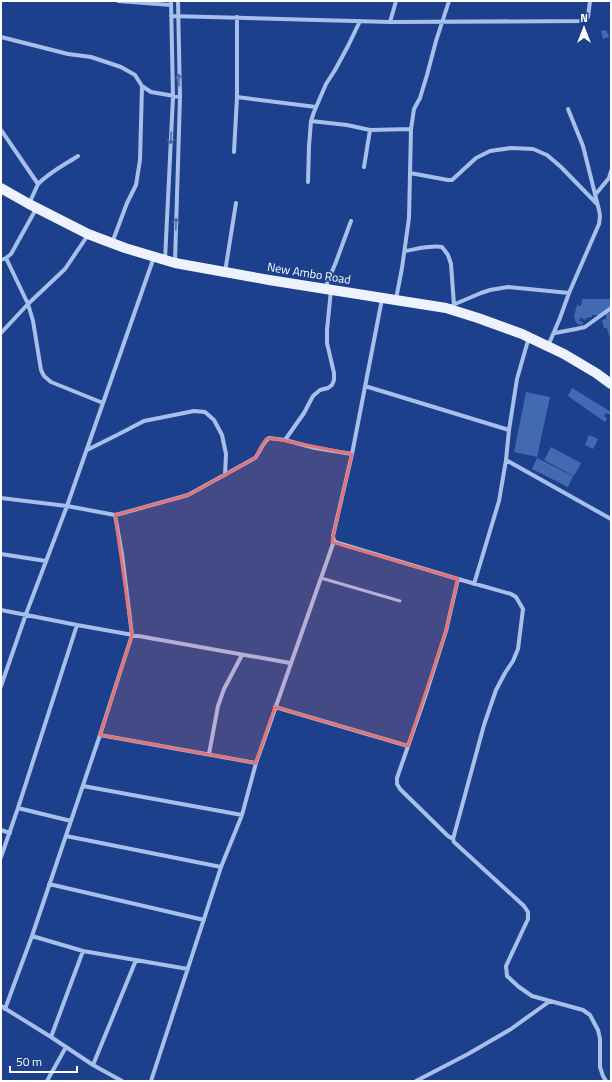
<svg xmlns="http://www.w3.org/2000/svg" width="612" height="1082" font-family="'Titillium Web',sans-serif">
  <rect width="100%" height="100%" fill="#1c408b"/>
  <path fill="#4469b3" d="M606,30l3,7 -6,2 -2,-8z
    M582,299h29v43l-4,-14h-3l-2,-8 4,-1v-4h-14v2l-6,1 -1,3 -4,-4 -2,4 4,1v2l-4,1 -4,-4 -1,-5 3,-11 4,1z
    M572,388l39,24v3l-5,-2 -2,3 3,3 -2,3 -37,-26z
    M526,392l24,5 -13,60 -23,-5z
    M589,435l9,4 -5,10 -8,-4z
    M551,447l30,16 -7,13 -30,-16z
    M537,458l36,18 -5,11 -36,-18z"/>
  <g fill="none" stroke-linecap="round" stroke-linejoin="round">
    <path stroke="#a8bfec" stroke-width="3" d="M321,578l79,23"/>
    <path stroke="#a8bfec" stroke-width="4" d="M118,1l53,4
      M171,16l219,6 192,-1 6,-4 2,-16
      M390,22l6,-21
      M1,37l67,17 23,3 30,10 14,8 7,11 9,6 29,5
      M237,97l79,10
      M311,121l36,4 23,5 41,-1
      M1,130l37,54 -9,20
      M234,152l3,-55v-80
      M364,167l6,-37
      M410,173l38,7h4l24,-22 14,-7 21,-3 22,1 14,6 14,12 36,37
      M308,182l1,-36 2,-25 3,-9 12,-28 9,-14 13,-24 12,-25
      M38,184c12,-12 26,-19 40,-28
      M595,195l14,-17 2,-7
      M112,243l15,-40 9,-18 4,-25 2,-74
      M405,251c12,-2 25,-6 37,-4l6,8 3,9 3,41
      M6,258l22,46 5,17 8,49 3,6 7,6 52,21
      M1,260l5,-2 5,-4 25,-45
      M165,260l8,-163 -2,-96
      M175,262l5,-165 -2,-96
      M225,272l11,-69
      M325,288l11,-26 15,-41
      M396,299l6,-31 7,-50 2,-89 3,-20 6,-11 7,-23 9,-34 13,-40
      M448,307l33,-14 9,-3 18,-3 61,6
      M1,333l27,-29 37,-35 23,-34
      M555,333l21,-4 9,-2 26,-19
      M548,346l12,-28 9,-25 30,-69 1,-8 -1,-6 -16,-64 -15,-37
      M365,386l144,44
      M285,440l19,-27 9,-17 7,-6 8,-2 4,-3 2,-5v-7l-7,-30v-13l4,-40
      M87,450l32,-16 25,-13 50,-10 11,1 9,8 8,15 4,19 -1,21
      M506,460l105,59
      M1,498l66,8 48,9 8,-2 65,-18 67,-37c5,-6 7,-15 14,-20l16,2 30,8 37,6
      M334,541l4,2 120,36 53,15 5,3 7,12 -5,40 -5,12 -8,12 -9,17 -12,35 -31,114
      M1,554l45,7
      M458,579l-12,52 -21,66 -28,81v6l3,5 48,47 5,3 1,3 70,64 4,6v7l-22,47 1,10 12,11 13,9 51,14 7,5 8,15 2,9v28l3,9 3,5
      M474,584l25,-83 7,-41 3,-30 8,-51 12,-42
      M1,610l76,15 213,38
      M1,686l25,-72 41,-108 87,-249
      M275,707l133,39
      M100,735l156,28
      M209,754l9,-48 6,-17 18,-34
      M83,786l159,29
      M18,808l53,13
      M1,830l9,3
      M66,836l155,31
      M1,857l17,-49 59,-183
      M49,884l155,36
      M32,936l51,15 105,18
      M1,1006l50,31 42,28 29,16
      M5,1009l27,-73 68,-201 32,-100 -10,-81 -7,-39
      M51,1037l32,-86
      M93,1065l43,-105
      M47,1081l19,-34
      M151,1081l70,-214 21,-52 14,-52 78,-222 -1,-5 19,-82 30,-155
      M416,1081l52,-27 43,-25 39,-28"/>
    <path stroke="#eef2ff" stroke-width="10" d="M1,188l28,16 59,30 37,14 50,15 94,17 177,28 32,10 44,16 42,20 32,19 15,11"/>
  </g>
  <defs><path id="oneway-shaft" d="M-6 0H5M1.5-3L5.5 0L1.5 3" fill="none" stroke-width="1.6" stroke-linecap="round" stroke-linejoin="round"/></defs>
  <g stroke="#4d6cad">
    <use href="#oneway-shaft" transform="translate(179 80) rotate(-91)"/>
    <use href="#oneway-shaft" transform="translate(171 138) rotate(93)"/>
    <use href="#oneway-shaft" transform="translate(176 224) rotate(-88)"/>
  </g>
  <path fill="#e47373" fill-opacity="0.2" stroke="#e47373" stroke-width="3" stroke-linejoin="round" d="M272,438l80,16 -20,88 126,37 -12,52 -38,115 -133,-39 -19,56 -156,-28 32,-100 -17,-120 73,-20 67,-37 11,-19z"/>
  <g text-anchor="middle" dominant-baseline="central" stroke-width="3.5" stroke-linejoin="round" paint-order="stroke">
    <g font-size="12" fill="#fff" stroke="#1c408b">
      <text transform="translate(309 273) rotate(9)">New Ambo Road</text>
    </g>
  </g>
  <rect width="612" height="1082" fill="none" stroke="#ffffff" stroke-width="4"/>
  <g transform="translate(584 28)" stroke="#1c408b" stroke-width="3" paint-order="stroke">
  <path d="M0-3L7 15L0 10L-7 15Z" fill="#ffffff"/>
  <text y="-6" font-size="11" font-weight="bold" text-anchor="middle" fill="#ffffff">N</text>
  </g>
  <path d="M10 1066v6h67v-6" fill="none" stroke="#ffffff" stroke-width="2"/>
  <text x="16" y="1066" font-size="12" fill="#ffffff" stroke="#1c408b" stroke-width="3" paint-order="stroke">50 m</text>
</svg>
